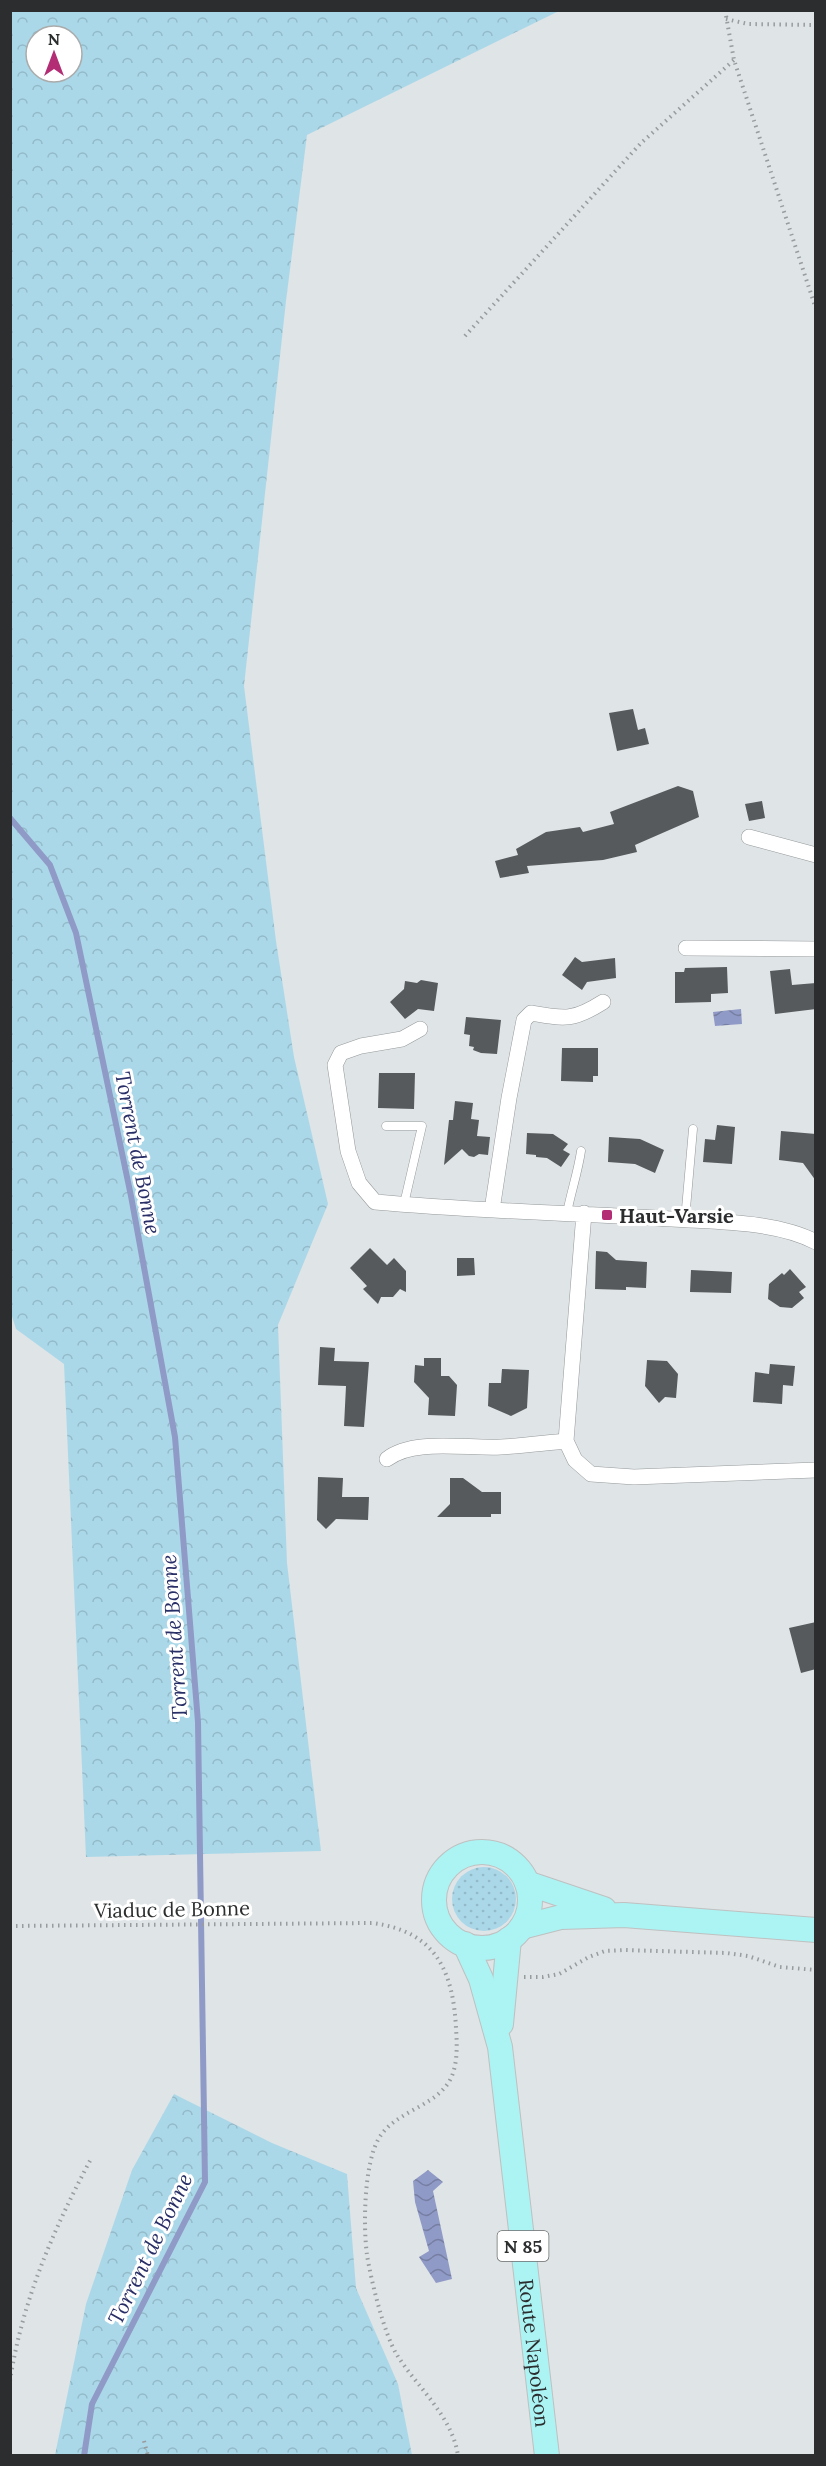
<svg xmlns="http://www.w3.org/2000/svg" width="826" height="2466" font-family="Lora,serif">
  <defs>
    <pattern id="grass-dots" width="8" height="8" patternUnits="userSpaceOnUse" patternTransform="scale(1.5)"><rect width="8" height="8" fill="#abd8e9"/><path d="M2 2h.1M6 6h.1" fill="none" stroke="#93bac8" stroke-width="1.8" stroke-linecap="round"/></pattern>
    <pattern id="forest-crowns" width="20" height="18" patternUnits="userSpaceOnUse" patternTransform="scale(1.5)"><rect width="20" height="18" fill="#abd8e9"/><path d="M2 6a3 3 0 1 1 6 0M12 15a3 3 0 1 1 6 0" fill="none" stroke="#93bac8"/></pattern>
    <pattern id="water-waves" width="16" height="10" patternUnits="userSpaceOnUse" patternTransform="scale(1.5)"><rect width="16" height="10" fill="#909ac7"/><path d="M0 5q4-4 8 0t8 0" fill="none" stroke="#767ea2"/></pattern>
  </defs>
  <rect width="100%" height="100%" fill="#dfe4e6"/>
  <path fill="url(#grass-dots)" d="M452 1899a32 32 0 1 1 64 0a32 32 0 1 1-64 0Z"/>
  <path fill="url(#forest-crowns)" fill-rule="evenodd" d="M10,11h549l-252,124 -21,166 -42,385 32,255 18,116 34,147 -50,121 9,238 34,288 -235,6 -22,-493 -48,-35 -6,-19zM36,36h36v36h-36z
    M174,2094l98,49 75,31 9,114 42,96 14,71h-357l31,-151 46,-134z"/>
  <path fill="url(#water-waves)" d="M741,1009l1,15 -27,2 -2,-14z
    M428,2170l15,12 -10,9 19,88 -16,4 -17,-26 10,-6 -14,-49 -2,-21z"/>
  <g fill="none" stroke-linecap="round" stroke-linejoin="round">
    <path stroke="#909ac7" stroke-width="6" d="M10,818l40,47 26,68 55,263 44,241 23,285 7,460 -113,222 -8,52"/>
  </g>
  <path fill="#575a5d" d="M633,709l5,21 7,-2 4,16 -32,7 -8,-38z
    M678,786l15,5 6,26 -64,28 2,7 -34,8 -76,6 2,7 -29,5 -5,-17 23,-6 -2,-6 30,-17 34,-5 3,5 31,-8 -4,-12z
    M762,801l3,17 -16,3 -4,-17z
    M575,957l7,5 33,-4 1,20 -29,4 -5,8 -20,-15z
    M727,967l1,26 -17,1v8l-36,1v-31h9l1,-4z
    M790,969l2,16 24,-2v26l-41,5 -5,-43z
    M421,980l17,3 -4,28 -16,-2 -13,10 -15,-17 14,-13 1,-8 12,2z
    M466,1017l35,3 -4,34 -16,-1 -8,-3 1,-3 -5,-1 1,-11 -6,-1z
    M562,1048h36v28h-5v6l-32,-1z
    M379,1073h36l-1,36 -36,-1z
    M455,1101l18,2 -2,16 8,1 -2,16 13,1 -2,18 -9,-1 -5,3 -5,-1 -7,-7 -18,16 5,-45h4z
    M717,1125l18,2 -3,37 -29,-2 2,-23 10,1z
    M781,1131l35,3v47l-13,-18 -24,-3z
    M527,1133l26,1 15,10 -5,6 7,4 -9,13 -14,-9 -11,-1v-2l-10,-1z
    M609,1137l31,2 24,11 -9,23 -20,-9 -27,-2z
    M370,1248l17,17 7,-7 12,13v21l-6,-3 -7,8h-12l-3,7 -15,-15 4,-3 -17,-18z
    M596,1251l11,1 9,8 31,2 -1,26 -20,-1v3l-31,-1z
    M457,1258h17l1,17 -18,1z
    M790,1269l16,18 -7,5 5,6 -12,10 -12,-1 -12,-8 1,-15 13,-11 2,2z
    M691,1270l41,2 -1,21 -41,-1z
    M320,1347l15,1 -1,13 35,1 -5,65 -20,-1 2,-40 -28,-1z
    M424,1358h17v18h8l8,9 -2,31 -27,-1 1,-17 -15,-16 1,-17 9,1z
    M647,1360l20,1 11,13 -2,24 -11,-1 -6,6 -14,-17z
    M770,1364l25,2 -2,20 -10,-1 -1,19 -29,-2 2,-30 14,2z
    M502,1369l27,1 -2,38 -16,8 -23,-10 1,-23h12z
    M318,1477l25,1 -1,19h27l-1,23 -32,-1 -10,10 -9,-9z
    M450,1478h13l19,14h19v22h-10v3h-54l13,-13z
    M816,1622v47l-15,4 -12,-45z"/>
  <g fill="none" stroke-linecap="round" stroke-linejoin="round">
    <g stroke="#95999b" stroke-width="9">
      <path id="lane" d="M386,1126h36l-18,78
        M567,1213c4,-21 11,-41 14,-62
        M685,1220l8,-91"/>
    </g>
    <g stroke="#95999b" stroke-width="16">
      <path id="street" d="M749,837l67,18
        M686,948l130,1
        M420,1029l-18,10 -41,7 -20,7 -6,12 13,86 11,32 16,19c99,9 198,11 297,17 45,3 104,2 144,23
        M492,1210l17,-112 15,-78 7,-7c34,6 42,8 72,-11
        M584,1213l-18,228 9,19 16,14 43,3 182,-7
        M387,1459c26,-21 81,-10 114,-12 21,-1 43,-4 65,-6"/>
    </g>
    <g stroke="#bfc0c0" stroke-width="26">
      <g id="primary">
        <circle cx="482" cy="1900" r="48"/>
        <path d="M527,1883l77,26"/>
        <path d="M522,1927l39,-10 63,-2 192,15"/>
        <path id="s1" d="M465,1944l16,35 19,68 47,409"/>
        <path d="M501,2024l8,-85"/>
      </g>
    </g>
    <path stroke="#989c9e" stroke-width="4" stroke-dasharray="1.5 4.5" stroke-linecap="butt" d="M725,10l9,50 82,249
      M726,19l22,5 68,1
      M465,336l176,-193 93,-83
      M10,1926l362,-3c63,8 81,47 84,105 1,16 2,35 -5,50 -14,29 -55,32 -72,60 -15,25 -16,88 -12,117 4,25 17,79 30,100 20,32 56,62 61,101
      M524,1977h19l16,-3 30,-17 16,-6 19,-1 103,3 21,3 32,11 36,3
      M10,2381c12,-80 44,-153 82,-224
      M144,2441l4,15"/>
    <use href="#lane" stroke="#fff" stroke-width="8"/>
    <use href="#street" stroke="#fff" stroke-width="15"/>
    <use href="#primary" stroke="#acf3f4" stroke-width="24"/>
  </g>
  <rect fill="#b22d74" stroke="#fff" stroke-width="2" x="601" y="1209" width="12" height="12" rx="3"/>
  <g text-anchor="middle" dominant-baseline="central" stroke-width="6" stroke-linejoin="round" paint-order="stroke">
    <rect fill="#fff" stroke="#6b6c6d" stroke-width="1.5" x="497.5" y="2231" width="51" height="30" rx="4.5"/>
    <g font-size="18" font-weight="bold" fill="#2b2d2e">
      <text x="523" y="2246">N 85</text>
    </g>
    <g font-size="20" font-weight="bold" fill="#2b2d2e" stroke="#fff" text-anchor="start">
      <text x="619" y="1215">Haut-Varsie</text>
    </g>
    <g font-size="20" fill="#2b2d2e" stroke="#fff">
      <text transform="translate(172 1909) rotate(-1)">Viaduc de Bonne</text>
      <text stroke="none"><textPath href="#s1" startOffset="417">Route Napoléon</textPath></text>
    </g>
    <g font-size="21" font-style="italic" fill="#282e66" stroke="#fff">
      <text transform="translate(138 1153) rotate(79)">Torrent de Bonne</text>
      <text transform="translate(174 1637) rotate(-94)">Torrent de Bonne</text>
      <text transform="translate(150 2249) rotate(-64)">Torrent de Bonne</text>
    </g>
  </g>
  <rect width="826" height="2466" fill="none" stroke="#2b2d2e" stroke-width="24"/>
  <g transform="translate(54 54)"><circle r="28" fill="#ffffff" stroke="#aaabab" stroke-width="1.5"/>
  <path d="M0-4.5L10 22L0 15L-10 22Z" fill="#b22d74"/>
  <text y="-9" font-size="16" font-weight="bold" text-anchor="middle" fill="#2b2d2e">N</text>
  </g>
</svg>
